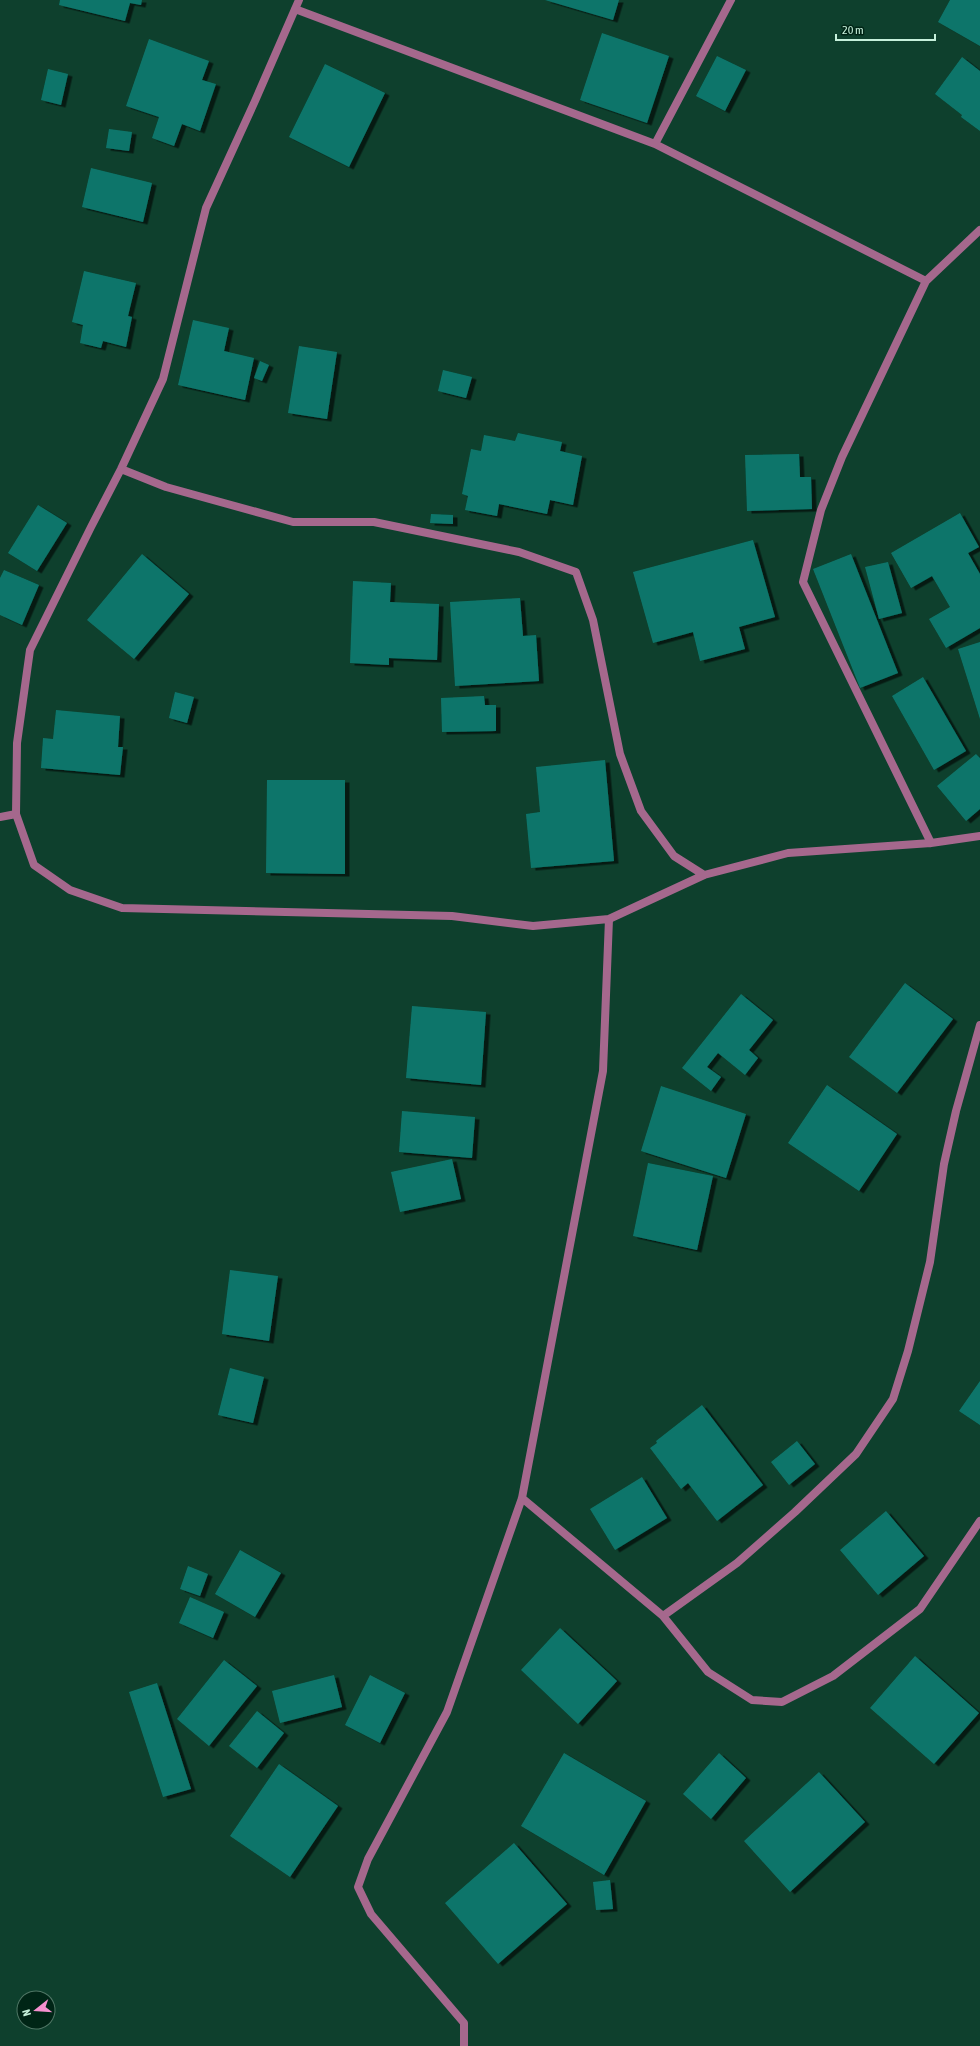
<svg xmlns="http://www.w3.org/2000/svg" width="980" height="2046" font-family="'Asap Condensed',sans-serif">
  <defs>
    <filter id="shadow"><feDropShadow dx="4.5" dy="2.5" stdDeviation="0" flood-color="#0009"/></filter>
  </defs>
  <rect width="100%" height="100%" fill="#0e402d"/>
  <path fill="#0d756a" filter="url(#shadow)" d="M60,0h82l-1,5 -11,-2 -5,18 -66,-16z
    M545,0h74l-6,20z
    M950,0h30v46l-42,-24z
    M602,33l67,23 -22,67 -67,-23z
    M149,39l60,22 -7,19 14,4 -16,47 -18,-7 -8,22 -22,-8 7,-21 -33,-11z
    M717,56l29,14 -21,41 -29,-15z
    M962,57l18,14v60l-19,-14 1,-2 -27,-21z
    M325,64l60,29 -36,74 -60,-30z
    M48,69l20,5 -7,31 -20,-5z
    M109,129l23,3 -3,19 -23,-3z
    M91,168l61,15 -9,39 -61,-15z
    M84,271l52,12 -8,33 4,1 -6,30 -23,-6 -2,7 -21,-5 3,-18 -11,-3z
    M193,320l36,8 -5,23 30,7 -9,42 -67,-15z
    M299,346l38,6 -10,67 -39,-6z
    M260,361l9,4 -7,16 -8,-3z
    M443,370l29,7 -6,21 -28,-7z
    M518,433l44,9 -2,9 22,5 -9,49 -23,-5 -3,14 -48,-10 -2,12 -32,-6 3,-14 -6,-2 9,-45 10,2 3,-16 31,6z
    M799,454l1,23h11l1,32 -65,2 -2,-56z
    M38,505l29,18 -30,48 -29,-18z
    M960,513l19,34 -11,6 12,21v54l-34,20 -17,-29 21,-12 -18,-31 -21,12 -20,-35z
    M431,514l22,1v9l-23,-1z
    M753,540l22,77 -36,10 6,22 -45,12 -7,-29 -40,11 -20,-71z
    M142,554l47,40 -55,65 -47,-39z
    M851,554l47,119 -38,15 -47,-119z
    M888,562l14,51 -23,6 -14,-52z
    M4,570l35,15 -17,40 -22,-10v-37z
    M353,581l38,2 -1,19 49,2 -2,56 -48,-2v7l-39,-2z
    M520,598l3,38 13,-1 3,46 -84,5 -5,-84z
    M980,642v77l-22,-70z
    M923,677l43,74 -32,19 -42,-74z
    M175,692l19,5 -7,26 -18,-5z
    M484,696l1,9h11v26l-54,1 -1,-34z
    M56,710l64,6 -2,31h5l-3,28 -79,-7 2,-30 10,1z
    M976,754l4,4v51l-14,12 -29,-35z
    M605,760l9,101 -83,7 -5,-54 14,-2 -4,-45z
    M267,780h78v94l-79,-1z
    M905,983l48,36 -56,74 -48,-36z
    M741,994l32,26 -24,30 9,8 -13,17 -27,-22 -11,14 14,10 -10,14 -29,-23z
    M412,1006l74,6 -5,73 -75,-7z
    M827,1085l70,49 -38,57 -71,-48z
    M661,1086l85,28 -20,64 -85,-27z
    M402,1111l73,6 -3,41 -73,-6z
    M452,1159l9,40 -61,13 -9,-40z
    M648,1163l65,13 -16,74 -64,-14z
    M230,1270l48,6 -9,65 -47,-7z
    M230,1368l34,9 -11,46 -35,-8z
    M980,1381v44l-21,-14z
    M702,1405l61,80 -46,36 -29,-38 -7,6 -31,-41 7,-5 -1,-2z
    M797,1441l18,23 -26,21 -18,-23z
    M642,1477l25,41 -52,32 -25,-41z
    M886,1511l38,45 -46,39 -38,-45z
    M240,1550l41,23 -26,44 -40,-23z
    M188,1566l20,8 -8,22 -20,-7z
    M190,1597l34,15 -11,26 -34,-15z
    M560,1628l57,53 -39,43 -57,-54z
    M915,1656l64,57 -45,51 -64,-56z
    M224,1660l33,26 -48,60 -32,-27z
    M334,1675l8,32 -62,16 -8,-32z
    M370,1675l35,18 -25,50 -35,-18z
    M157,1683l34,106 -28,8 -34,-105z
    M257,1711l27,22 -27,35 -28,-22z
    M564,1753l82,48 -42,74 -83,-49z
    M719,1753l27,25 -35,41 -28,-25z
    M279,1764l59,42 -48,71 -60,-41z
    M819,1772l46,50 -75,70 -46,-51z
    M514,1843l53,61 -69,60 -53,-61z
    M610,1880l3,29 -17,1 -3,-28z"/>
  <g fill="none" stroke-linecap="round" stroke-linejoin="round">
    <path stroke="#a5688d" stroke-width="8" d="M299,0l-44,101 -49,107 -43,171 -42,90 -30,58 -61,123 -13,93 -1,71 18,51 36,25 52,18 330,8 81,10 76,-7 95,-44 84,-22 143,-10 49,-7
      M295,9l360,135 271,137
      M655,144l76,-144
      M121,469l45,18 127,35h81l145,30 57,20 17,48 27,134 21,57 33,45 30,19
      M0,817l16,-3
      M931,843l-128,-261 18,-72 21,-53 84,-176 54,-51
      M522,1498l141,118 45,56 44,28 30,2 51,-26 87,-67 60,-88
      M663,1616l74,-53 58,-51 61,-58 37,-55 15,-48 22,-89 14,-98 12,-53 24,-86
      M464,2046v-23l-93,-109 -13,-27 10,-28 79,-147 75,-214 81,-427 6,-152"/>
  </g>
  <g transform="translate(36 2010) rotate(253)"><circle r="19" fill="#002516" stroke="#4f7665"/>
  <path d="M0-3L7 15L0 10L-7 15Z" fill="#f690cf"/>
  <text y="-6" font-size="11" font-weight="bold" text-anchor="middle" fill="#c6f0db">N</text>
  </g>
  <path d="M836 34v6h99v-6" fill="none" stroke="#c6f0db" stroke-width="2"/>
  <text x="842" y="34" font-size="12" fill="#c6f0db" stroke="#002516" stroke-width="3" paint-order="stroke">20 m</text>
</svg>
